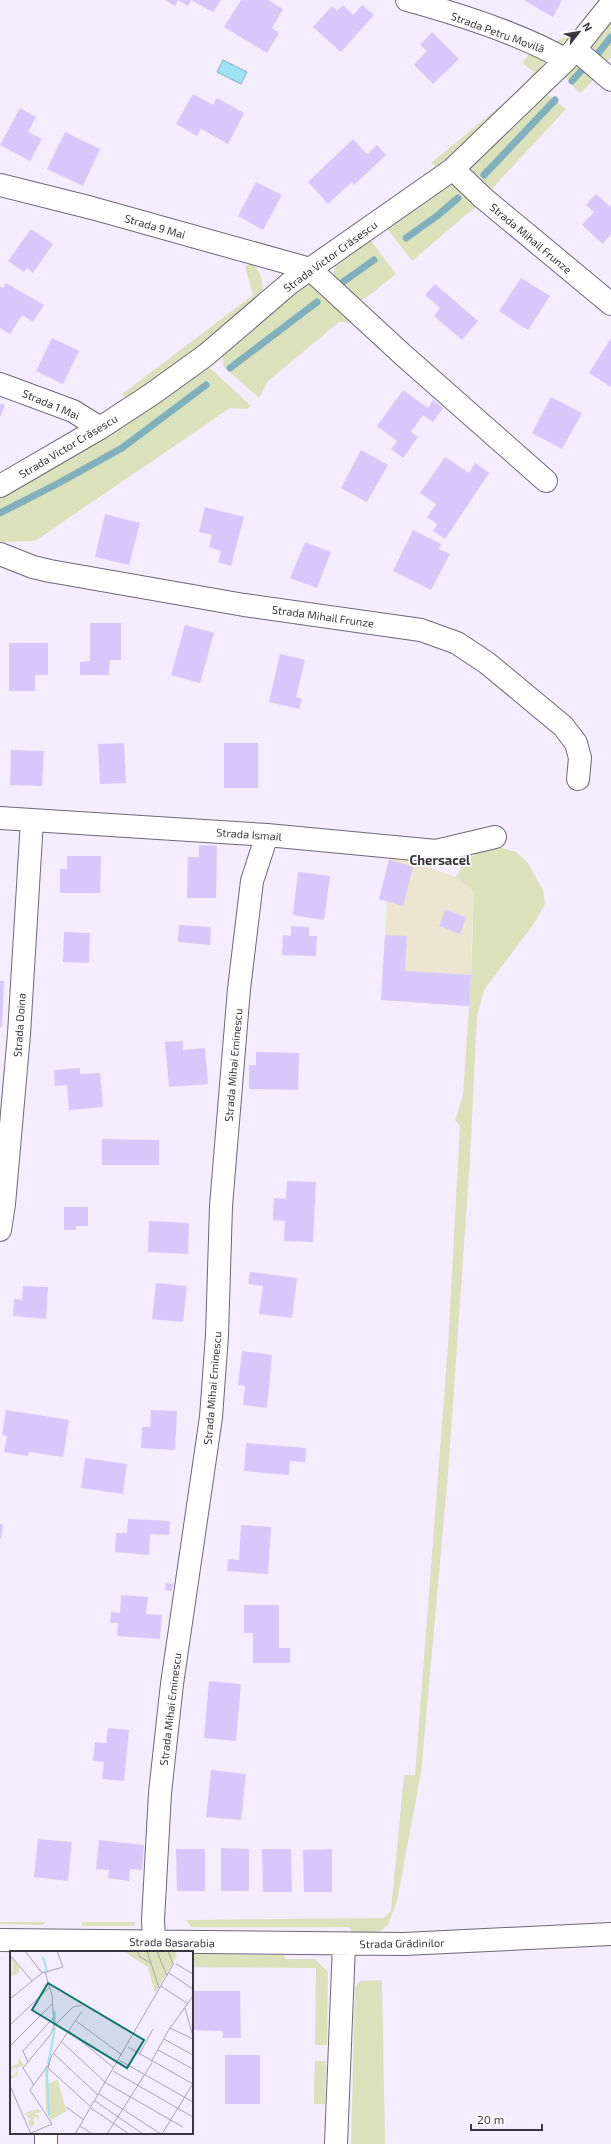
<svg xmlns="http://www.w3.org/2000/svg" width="611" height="2144" font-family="'Exo 2',sans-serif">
  <rect width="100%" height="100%" fill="#f4ecff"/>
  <path fill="#eee5d0" d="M390,857l12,1 54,19 18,13 -5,116 -88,-6 6,-99 -8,-2z"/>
  <path fill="#dbe2bb" d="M598,0h5l-28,36 -13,8 -8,-2 16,-7z
    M611,17v40l-9,10 -15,-21z
    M530,53l13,7 1,3c-29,42 -69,72 -108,104l-5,-4 91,-75 12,-16 -12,-9z
    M574,62l21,16 -15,16 -17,-20z
    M544,92l22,17 -79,85 -19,-24z
    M455,183l25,20 -68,58 -26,-34z
    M369,238l27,36 -33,26 -5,1 -26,-24 4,-13z
    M251,263c11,8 16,27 8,38 -12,18 -33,29 -50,41 -27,19 -55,39 -82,59l-5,-7 131,-99 -8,-29z
    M312,283l41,40 -14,-1 -71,59 -9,17 -35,-31 -3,-14 79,-69z
    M209,367l42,39 -4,3 -17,-1 -195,133 -35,1v-47l110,-60z
    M500,847l16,5 11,10 16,28 2,14 -12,21 -49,65 -7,27 -7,142 -22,315 -27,299 -24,128 -9,24 -12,9 -24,-1 -3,-6h-158l-5,-7 198,-2 7,-7 13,-136h11l33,-430 12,-219 -5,-6 8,-24 8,-121 3,-84 -18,-14c12,-20 20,-27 44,-30z
    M0,1922h45l-2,3 -43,-1z
    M82,1922h53l-1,4h-52z
    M192,1954l92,1 1,4h30l13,13 -1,73h-12l1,-77 -124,-1z
    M382,1980l3,164h-34l4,-156 5,-7z
    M315,2061h11l-1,43h-11z"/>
  <path fill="#9ee3f4" stroke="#80afbd" d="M223,60l24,12 -6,12 -24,-12z"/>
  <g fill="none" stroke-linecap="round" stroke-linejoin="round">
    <path stroke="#80afbd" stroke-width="7" d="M596,56l15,-19
      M572,81l10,-11
      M484,175l71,-75
      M406,238l31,-22 21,-18
      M343,282l31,-22
      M230,368l87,-66
      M0,513l57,-29 65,-36 84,-63"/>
  </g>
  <path fill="#d7c8fc" d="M165,0h26l-3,6 -10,-6 -3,6z
    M191,0h30l-8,12z
    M241,0h27l15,9 -11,19 7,5 -12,20 -43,-26z
    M525,0h37l-9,17 -28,-16z
    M343,5l10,10 9,-10 12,10 -33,37 -28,-25 19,-21 5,5z
    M432,32l27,27 -26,25 -19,-19 13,-14 -7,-6z
    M193,94l20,11 4,-7 27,15 -16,31 -27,-15 -4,7 -21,-12z
    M20,108l16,9 -8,15 14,7 -12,22 -30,-16z
    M65,132l35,17 -17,37 -36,-17z
    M353,139l14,15 10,-9 9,10 -32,30 -2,-3 -24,22 -20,-22z
    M256,182l26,13 -19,35 -25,-14z
    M596,194l15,13v27l-8,10 -21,-19 12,-13 -8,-7z
    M31,229l22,15 -20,29 -6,-5 -3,4 -16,-11z
    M521,278l29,18 -22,34 -29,-19z
    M6,283l38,22 -11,17 -11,-7 -12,19 -10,-6v-42l3,2z
    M435,284l43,37 -16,19 -28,-24 6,-8 -15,-13z
    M52,338l27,13 -16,33 -27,-13z
    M611,338v49l-22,-14z
    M403,390l25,18 5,-8 10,8 -10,14 -10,-7 -12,17 7,5 -15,21 -12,-9 6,-8 -20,-15z
    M551,397l31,16 -20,36 -30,-16z
    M0,404l5,1 -5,12z
    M361,450l27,15 -21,37 -26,-14z
    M445,457l24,16 6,-10 14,10 -44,66 -12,-8 4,-7 -10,-7 9,-13 -16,-11z
    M205,507l39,10 -13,49 -13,-4 3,-11 -12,-4 3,-12 -13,-3z
    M105,514l35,9 -11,42 -34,-8z
    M413,530l28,14 -2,5 11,5 -19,36 -38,-19z
    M305,542l26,10 -14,36 -27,-10z
    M90,623h31v37h-11l-1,15h-29v-13l10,-1z
    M185,625l29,8 -14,50 -29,-8z
    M9,643h39v32h-13v16h-26z
    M280,654l25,6 -9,37 6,2 -3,10 -30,-7z
    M124,743l2,40 -26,1 -2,-40z
    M224,743h34v45h-34z
    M11,750l33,1 -2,35 -32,-1z
    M199,845l18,1 -1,52h-29l1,-41h11z
    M67,856h34l-1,37h-40v-24h7z
    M389,860l24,6 -10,40 -24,-7z
    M298,872l32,4 -6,44 -31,-5z
    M445,910l21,7 -6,17 -21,-8z
    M179,925l32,2 -1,18 -32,-3z
    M291,926l18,1v9h8l-1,20 -34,-1 1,-20 8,1z
    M64,932l26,1 -1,30 -26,-1z
    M385,935l22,1 -2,35 66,4 -2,31 -88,-6z
    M0,981h4l-2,46h-2z
    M183,1041v9l22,-2 3,36 -39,3 -4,-45z
    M256,1052l43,1 -1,37 -49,-1v-24h7z
    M80,1068v6l20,-1 3,34 -34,3 -2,-25 -12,1 -1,-16z
    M102,1139l57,1v25h-57z
    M287,1181l29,1 -3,60 -29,-1 1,-20 -12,-1 1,-22 12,1z
    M64,1207h24v19h-12v4h-12z
    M149,1221l40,2 -1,31 -40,-2z
    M250,1272l47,6 -5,40 -33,-4 4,-28 -15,-2z
    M156,1283l31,3 -4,36 -31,-3z
    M23,1286l25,1 -2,32 -33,-3 1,-17 8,1z
    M242,1351l30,4 -5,53 -24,-3 2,-19 -7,-1z
    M6,1410l63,10 -6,37 -34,-5 -1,4 -24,-4 3,-16 -5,-1z
    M151,1410l26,1 -2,39 -34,-2 1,-21h8z
    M246,1443l60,5 -1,14 -15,-1 -1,14 -45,-4z
    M85,1458l42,6 -4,30 -42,-6z
    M128,1519l42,2 -1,14 -19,-1 -1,21 -34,-3 1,-19h11z
    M0,1524h3l-2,15h-1z
    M241,1525l30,2 -3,47 -41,-3 1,-12 11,1z
    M166,1583l7,1 -1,7 -7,-1z
    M121,1595l27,2 -2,17 16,1 -2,24 -43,-3 1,-13h-8l1,-11 9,1z
    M244,1605h35v43h11v15h-37v-30h-9z
    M209,1681l32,3 -5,57 -32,-3z
    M108,1728l21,2 -5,51 -22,-2 2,-17 -11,-1 2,-19 11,1z
    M211,1770l35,4 -5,46 -35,-3z
    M38,1839l34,3 -4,39 -34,-4z
    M99,1840l45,5 -2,25 -12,-1 -1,12 -21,-3 1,-8 -13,-1z
    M221,1848l28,1v42h-28z
    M176,1849h29v42h-28z
    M262,1849h29l1,43h-29z
    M332,1849v43h-28l-1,-42z
    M192,1991h48l1,47h-18v-7l-31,-1z
    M225,2055h35v49h-35z"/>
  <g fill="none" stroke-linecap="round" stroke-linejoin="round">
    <g stroke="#6e6777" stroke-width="24">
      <path id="minor" d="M407,0c51,14 113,33 159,60
        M575,49l36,31
        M453,169l29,28 129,107
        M0,185l92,23 218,61 92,85 144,127
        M0,384l73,27 27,17
        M0,486l100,-58 52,-34 54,-39 84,-72 163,-114 113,-109 45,-56
        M0,554l33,13 17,4 194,34 177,25 36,13 30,20 76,63 13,17 4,15 -2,21
        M0,818l267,17 169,16 59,-14
        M0,1230l4,-26 15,-170 13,-214
        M0,1940l404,4 207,-10
        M154,1941l-1,-21 7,-127 12,-109 39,-267 6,-82 4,-129 18,-217 13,-108 15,-46
        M46,2133v11
        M336,2144l8,-200"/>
    </g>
    <use href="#minor" stroke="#fff" stroke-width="22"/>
  </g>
  <g text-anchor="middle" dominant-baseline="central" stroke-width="3.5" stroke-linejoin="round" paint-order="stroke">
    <g font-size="11" fill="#39363d" stroke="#fff">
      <text transform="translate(498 32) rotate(20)">Strada Petru Movilă</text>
      <text transform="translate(155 226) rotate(16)">Strada 9 Mai</text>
      <text transform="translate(531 238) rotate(40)">Strada Mihail Frunze</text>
      <text transform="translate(330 256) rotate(-36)">Strada Victor Crăsescu</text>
      <text transform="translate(51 404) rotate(23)">Strada 1 Mai</text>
      <text transform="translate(68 446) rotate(-31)">Strada Victor Crăsescu</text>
      <text transform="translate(323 616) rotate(8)">Strada Mihail Frunze</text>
      <text transform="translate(249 834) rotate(4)">Strada Ismail</text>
      <text transform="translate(19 1025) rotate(-86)">Strada Doina</text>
      <text transform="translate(233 1065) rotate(-85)">Strada Mihai Eminescu</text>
      <text transform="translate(212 1388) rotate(-85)">Strada Mihai Eminescu</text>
      <text transform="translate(170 1709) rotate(-83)">Strada Mihai Eminescu</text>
      <text transform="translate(172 1942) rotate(1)">Strada Basarabia</text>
      <text transform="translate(402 1943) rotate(-1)">Strada Grădinilor</text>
    </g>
    <g font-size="13" font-weight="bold" fill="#39363d" stroke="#fff">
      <text x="440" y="860">Chersacel</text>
    </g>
  </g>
  <g transform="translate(10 1951)">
    <rect width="183" height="183" fill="#f4ecff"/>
    <path d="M113,0h52l2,5 -22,37 -7,-26zM1,6l9,11 -2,6 -8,2 3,-8zM9,107l5,8 -6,1 -1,9 -7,3v-6l4,4 3,-7 -1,-3 -6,3v-3l8,-3zM38,114v19l10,-4 8,31 -15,9 -5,-10 -1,-41zM28,158l3,3 -8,2 6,1v7l-2,-5 -4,1 2,5 -4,5 -3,-7 3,-2 -5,-3 12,-6 -12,5 -1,-2z" fill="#dbe2bb"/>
    <path fill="none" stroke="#9ee3f4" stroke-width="2" d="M33,6l4,14M45,60v14M38,113l7,-36M37,118l2,47"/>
    <path fill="none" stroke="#a9a3b1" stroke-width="1" d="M15,0l17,22M127,0l3,6 11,6M137,0l12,37M147,0l10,25M158,0l5,13M0,4l22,26M166,13l17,10M159,22l24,16M151,35l27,18M0,48l32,-26 21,-6 -6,-16M175,57l8,28M72,60l-31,46 -3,11 43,39M66,70l46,34M0,74l40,-38M44,75l19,-19 9,-2M160,77l23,11M59,80l45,37M154,88l29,16M52,91l44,41 77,44M0,95l42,-42M118,96l65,37M148,99l35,19M44,103l44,41M129,104l14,-26M109,109l74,42M18,111l-5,-11 31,-34M141,111l17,-31 25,-35M103,120l80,46M24,134l-11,-17 28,-34 3,-8 -2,-31 -7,-23M0,135l21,48M89,143l62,40M85,150l48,33M56,156l18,13M81,157l38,26M70,175l12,8M21,182l21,-9 -22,-34 19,-26M65,183l99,-171M97,183l45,-71M152,183l30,-49"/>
    <path fill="#0f766e" fill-opacity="0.15" stroke="#0f766e" stroke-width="2" d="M38,32l96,57 -17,28 -95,-58z"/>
    <rect width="183" height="183" fill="none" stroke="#39363d" stroke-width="2"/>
  </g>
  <g transform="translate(579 32) rotate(59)" stroke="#ffffff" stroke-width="3" paint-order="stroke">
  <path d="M0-3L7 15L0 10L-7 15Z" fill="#39363d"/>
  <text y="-6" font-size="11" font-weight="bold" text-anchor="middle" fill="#39363d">N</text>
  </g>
  <path d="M471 2124v6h71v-6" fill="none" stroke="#39363d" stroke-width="2"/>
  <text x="477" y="2124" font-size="12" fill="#39363d" stroke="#ffffff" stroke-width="3" paint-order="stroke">20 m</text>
</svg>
